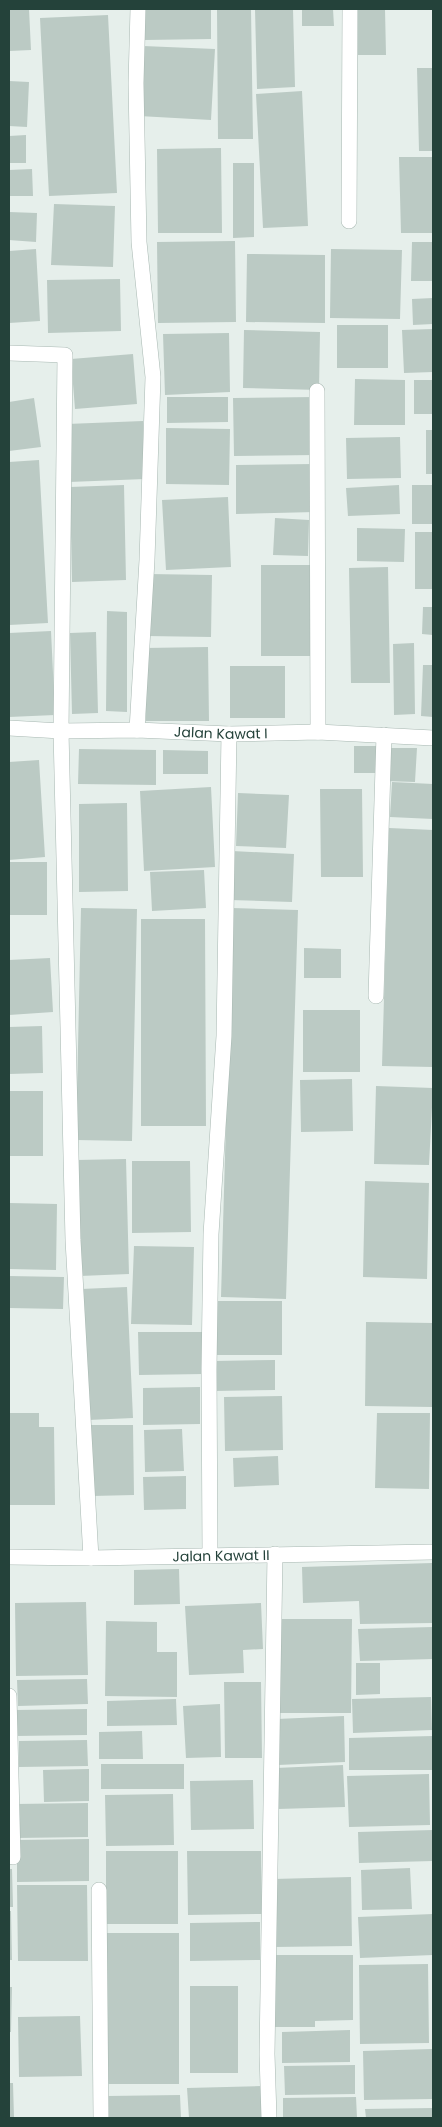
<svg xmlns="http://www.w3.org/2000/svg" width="442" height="2127" font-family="Poppins,sans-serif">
  <rect width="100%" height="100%" fill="#e6efeb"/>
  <path fill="#bbcac4" d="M9,9h20l2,41 -22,1z
    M145,9h66v30l-66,1z
    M217,9h34l2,130h-35z
    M255,9h38l2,78 -38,2z
    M302,9h31l1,17h-32z
    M358,9h27l1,46h-28z
    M108,15l9,178 -68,3 -9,-178z
    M143,46l72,3 -4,71 -72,-4z
    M417,68h16v83h-14z
    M9,81l20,1 -2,45 -18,-1z
    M302,91l6,135 -45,2 -7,-134z
    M26,135v28h-17v-27z
    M221,148l1,85h-64l-1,-84z
    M399,157h34v76h-32z
    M233,163h21v74l-21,1z
    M32,169l1,27h-24v-26z
    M54,204l61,2 -2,61 -62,-2z
    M9,212l28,1 -1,29 -27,-2z
    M235,241l1,81 -78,1 -1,-81z
    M412,242h21v39h-22z
    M36,249l4,72 -31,2v-72z
    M331,249l71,1 -2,69 -70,-1z
    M247,254l78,1v68l-79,-1z
    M120,279l1,52 -73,2 -1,-53z
    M433,298v26l-20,1 -1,-26z
    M337,325h51v43h-51z
    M433,329v43l-29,1 -2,-43z
    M244,330l76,2 -1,58 -76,-2z
    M229,333l1,59 -65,3 -2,-61z
    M133,354l4,50 -62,5 -4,-50z
    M355,379l50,1v45h-51z
    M414,380h19v34h-19z
    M167,397h61v25l-61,1z
    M315,397v58l-81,1 -1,-58z
    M34,398l7,49 -32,4v-49z
    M143,421l2,58 -76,3 -2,-58z
    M166,428l64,1 -1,56 -63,-1z
    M426,430h7v44h-7z
    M400,437l1,41 -54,1 -1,-41z
    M39,460l9,163 -39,2v-163z
    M314,464l1,48 -79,2v-49z
    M124,485l2,95 -54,2 -2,-95z
    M399,485l1,29 -52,2 -2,-28z
    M412,485h21v39h-21z
    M228,497l3,70 -65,3 -4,-70z
    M275,518l34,2 -1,36 -35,-1z
    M357,528l48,1 -1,33 -47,-1z
    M415,532h18v57h-18z
    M261,565h55v91h-55z
    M388,567l2,116h-39l-2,-115z
    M149,574l63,1 -1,62 -64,-1z
    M423,607h10v28l-11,-1z
    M107,611l20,1v100l-21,-1z
    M51,631l4,84 -46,2v-84z
    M96,632l2,81 -26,1 -2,-81z
    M414,643l1,71 -21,1 -1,-71z
    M208,647l1,74h-63l-1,-73z
    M423,665h10v52l-12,-1z
    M230,666h55v52h-55z
    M354,746h24v27h-24z
    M387,748h30l-2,34 -29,-1z
    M79,749l77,1v35l-78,-1z
    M163,750l45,1v23h-45z
    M39,760l6,97 -36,3v-98z
    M392,782l41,2v35l-43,-2z
    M211,787l4,80 -71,4 -4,-80z
    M320,789h42l1,88h-42z
    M238,793l51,2 -3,53 -50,-2z
    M127,803l1,88 -49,1v-88z
    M389,828l44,2v237l-51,-1z
    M232,851l62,3 -2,48 -62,-2z
    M9,862h38v53h-38z
    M204,870l2,38 -54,3 -2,-39z
    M81,908l56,1 -5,232 -56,-1z
    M232,908l66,2 -12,389 -65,-2z
    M141,919h64l1,207h-65z
    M304,948l37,1v29h-37z
    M50,958l3,54 -44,3v-55z
    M303,1010h57v62h-57z
    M42,1026l1,47 -34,1v-47z
    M352,1079l1,52 -52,1 -1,-52z
    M376,1086l57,2 -4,77 -55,-1z
    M9,1091h34v65h-34z
    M126,1159l3,115 -49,2 -3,-116z
    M132,1161h58l1,71 -59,1z
    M365,1181l64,2 -2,96 -64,-2z
    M9,1203l48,1 -1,66 -47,-1z
    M134,1246l60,1 -2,78 -61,-1z
    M9,1276l55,1 -1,32 -54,-1z
    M127,1287l6,131 -45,2 -7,-131z
    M214,1301h68v54h-68z
    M366,1322l67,1 -1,84 -67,-1z
    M138,1332h65l1,42 -65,1z
    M275,1360v30l-61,1v-30z
    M200,1387v37l-57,1v-37z
    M282,1396l1,54 -58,1 -1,-54z
    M9,1413h30v14h15l1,78h-46z
    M377,1413h53l-1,76 -54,-1z
    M91,1425h42l1,70 -42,1z
    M182,1429l2,42 -39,1 -1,-42z
    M278,1456l1,29 -45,2 -1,-29z
    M186,1476v33l-42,1 -1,-33z
    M432,1563l1,60 -73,1 -1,-23 -56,2 -1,-36z
    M179,1569l1,35 -46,1v-35z
    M86,1602l2,73 -72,1 -1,-73z
    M261,1603l2,46 -20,1 1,23 -55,2 -4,-69z
    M278,1619h74l-1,94h-73z
    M106,1621l51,1v30h20v45l-72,-1z
    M433,1627v32l-73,2 -2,-32z
    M356,1663h24v31l-24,1z
    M87,1679l1,25 -70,2 -1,-26z
    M224,1682h37l1,76h-37z
    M431,1697l1,33 -79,3 -1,-34z
    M176,1699l1,26 -70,1v-25z
    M220,1704l1,53 -35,1 -3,-52z
    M87,1709v26l-71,1v-26z
    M344,1716l1,46 -67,3 -1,-46z
    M142,1731l1,28h-44v-27z
    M433,1736v34h-84v-32z
    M87,1740l1,26 -69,1v-26z
    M101,1764h83v25h-83z
    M343,1765l2,42 -67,2 -2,-41z
    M89,1769v32l-45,1 -1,-32z
    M429,1774l1,51 -81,2 -2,-51z
    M253,1780l1,49 -63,1 -1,-49z
    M173,1794l1,51 -68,1 -1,-51z
    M88,1803v34l-72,1 -1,-34z
    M433,1830v31l-74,2 -1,-31z
    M89,1839v42l-72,1v-42z
    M106,1851h72v73h-72z
    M187,1851h74l1,63 -74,1z
    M410,1868l2,41 -50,1 -1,-40z
    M9,1869h3l1,38h-4z
    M351,1877l1,69 -78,1 -1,-68z
    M17,1885h70l1,76h-70z
    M9,1911h2l1,49h-3z
    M433,1914v41l-73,3 -2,-41z
    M260,1922v38l-70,1v-38z
    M107,1933h72v151h-72z
    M275,1955h78v65l-38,1v6h-40z
    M428,1964l1,79 -69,1 -1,-79z
    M190,1986h48v87h-48z
    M9,1987h3l-1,45h-2z
    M80,2016l2,60 -63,1 -1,-60z
    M350,2030v32l-68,1v-31z
    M432,2049l1,50 -69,1 -1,-49z
    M355,2065v29l-70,1 -1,-29z
    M9,2083h4l1,35h-5z
    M261,2086l1,32h-73l-2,-30z
    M180,2095l1,23h-72l-1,-22z
    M356,2097l1,21h-74v-20z
    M433,2108v10h-67l-1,-9z"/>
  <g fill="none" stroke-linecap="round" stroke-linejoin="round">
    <g stroke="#a8b8b2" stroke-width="16">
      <g id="minor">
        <path d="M349,221l1,-212"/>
        <path d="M9,353l56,2 -4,376 12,509 18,318"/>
        <path d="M317,391l1,341"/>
        <path id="s1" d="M9,728l52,3 76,-1 92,4 89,-2 115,6"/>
        <path d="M137,730l10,-170 6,-183 -14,-135 -3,-159 2,-74"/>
        <path d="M376,996l8,-261"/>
        <path d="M210,1555l-1,-186 2,-135 13,-198 5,-302"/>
        <path id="s2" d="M9,1557l82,1 342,-6"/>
        <path d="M9,1696l4,161"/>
        <path d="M99,1890l2,228"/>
        <path d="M269,2118l-2,-64 8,-500"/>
      </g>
    </g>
    <use href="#minor" stroke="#fff" stroke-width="15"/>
  </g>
  <g text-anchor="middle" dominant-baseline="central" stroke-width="5" stroke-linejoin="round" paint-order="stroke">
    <g font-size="14" fill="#24423a" stroke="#f7fbf9">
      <text stroke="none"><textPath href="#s1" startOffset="212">Jalan Kawat I</textPath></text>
      <text stroke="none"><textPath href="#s2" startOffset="212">Jalan Kawat II</textPath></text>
    </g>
  </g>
  <rect width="442" height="2127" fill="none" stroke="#24423a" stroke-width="20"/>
</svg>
